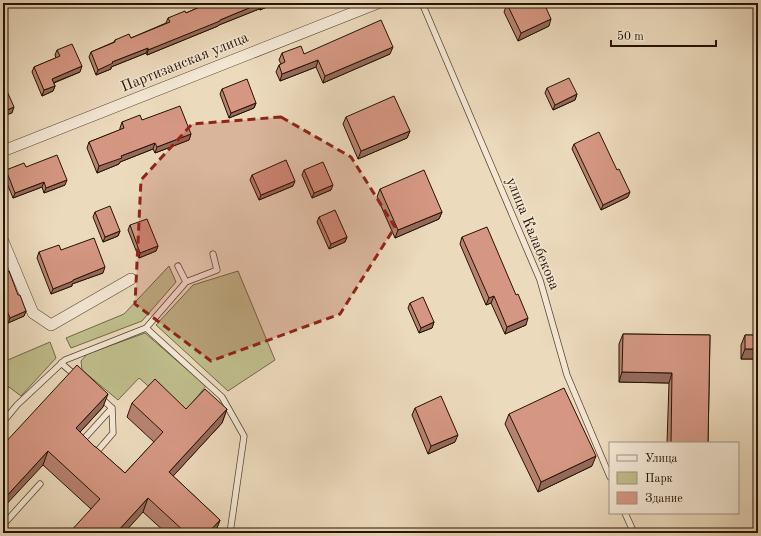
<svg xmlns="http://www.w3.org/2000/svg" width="761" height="536" font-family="'Old Standard TT',serif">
  <rect width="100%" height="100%" fill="#ecdabd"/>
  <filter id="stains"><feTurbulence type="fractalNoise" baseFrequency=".005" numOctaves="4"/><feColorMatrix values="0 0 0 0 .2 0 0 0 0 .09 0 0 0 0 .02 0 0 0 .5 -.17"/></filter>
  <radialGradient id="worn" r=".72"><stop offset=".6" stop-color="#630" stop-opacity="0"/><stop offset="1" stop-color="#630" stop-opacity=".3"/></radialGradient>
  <path fill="#c0bd8c" stroke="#726846" d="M169,266l7,16 -34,39 -71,27 -5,-10 58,-24z
    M238,271l37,89 -47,31 -72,-66 37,-40z
    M145,333l61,53 -24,29 -43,-37 -21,22 -36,-30 -1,-9 6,-7z
    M50,342l6,16 -35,38 -12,-9 -6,7v-32z"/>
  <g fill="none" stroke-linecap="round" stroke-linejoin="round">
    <g stroke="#574530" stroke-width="7">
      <path id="service" d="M422,3l118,277 27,95 43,102
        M178,266l8,16
        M146,328l40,-46 31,-12 -4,-16
        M61,363l15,13
        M3,422l14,-17 48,-45 81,-32 76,69 22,39 -14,97
        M81,442l31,-34 -11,-10
        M94,455l19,-22 -1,-25
        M625,513l9,20
        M3,525l37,-41"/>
    </g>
    <g stroke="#574530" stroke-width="12">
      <path id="minor" d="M3,151l375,-148
        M3,241l30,72 18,12 80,-46"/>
    </g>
    <use href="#service" stroke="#f3e7d4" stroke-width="5.5"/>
    <use href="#minor" stroke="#f3e7d4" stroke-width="11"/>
  </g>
  <path fill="#b78271" stroke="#251301" d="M209,3h67l-16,7 -1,-1 -40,16 -1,1 -71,29 -1,-2 -35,14v2l-15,6 -7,-18 2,-5 23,-10 1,-2 16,-2 35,-15 2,-5 18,-5z
    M507,4l42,22 -31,15 -14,-29z
    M57,50l23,22 -26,11 1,3 -2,5 -11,5 -10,-24 2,-5 22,-9 -1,-3z
    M282,53l22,1h86l-67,29 -7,-16 -36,14 -4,-9 3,-7 2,-1 -2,-4z
    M547,88l30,6 -2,6 -22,10 -8,-17z
    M222,89l34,14 -2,5 -25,10 -9,-24z
    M346,117l64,14 -3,7 -49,21 -15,-35z
    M142,120l49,14 -2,6 -34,13 -2,-4 -33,13 -1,2 -22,9 -10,-25 2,-6 31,-12v-2l2,-6z
    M574,144l54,53 -27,13 -29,-61z
    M26,167l39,18 -21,8 -2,-6 -29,11 -9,-22 2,-6z
    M304,170l27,20 -19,8 -10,-23z
    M252,175l41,11 -34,14 -9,-20z
    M380,189l62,23 -3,7 -44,19 -18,-41z
    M95,212l25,19 -2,5 -15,6 -10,-25z
    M319,217l28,20 -2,5 -16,7 -12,-27z
    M130,225l28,21 -2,5 -17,7 -11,-28z
    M462,237l64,88 -21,9 -14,-31 -5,2 -26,-61z
    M61,250l42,23 -31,11v2l-21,8 -14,-36 2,-6z
    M3,274l15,21 8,16 -2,5 -16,7 -5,-12z
    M410,303l24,19 -2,6 -13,5 -11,-25z
    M623,334l87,1 -2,108h-41l2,-60 -50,-1v-38z
    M745,335h13v24h-17v-14z
    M132,403l54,6h41l-5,14 -49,53 47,44 -5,13h-49l-23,-21 -52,-3 -48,-44 -40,-20 100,-38 -23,25 14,14 31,27 29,-31 -27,-25z
    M415,408l40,34 -27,12 -16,-39z
    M509,414l83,52 -54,26 -33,-68z"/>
  <path fill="#956a5c" stroke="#251301" d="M261,3l-2,6 -40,16 -1,1 -71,29 1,-5z
    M266,3h10l-16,7 2,-5z
    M551,19l-2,7 -31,15 3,-8z
    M393,47l-3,7 -67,29 2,-7z
    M148,48l-2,5 -35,14v2l-15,6 2,-5 14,-8z
    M318,60l-2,7 -36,14 2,-7z
    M82,66l-2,6 -30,12 2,-5z
    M55,86l-2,5 -11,5 2,-6z
    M577,94l-2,6 -22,10 2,-5z
    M256,103l-2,5 -25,10 2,-5z
    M14,107l-2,6 -9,3v-4z
    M410,131l-3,7 -49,21 3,-8z
    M191,134l-2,6 -34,13 2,-6z
    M155,143l-2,6 -33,13 -1,2 -22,9 2,-7 22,-10z
    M67,180l-2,5 -21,8 2,-5z
    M295,181l-2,5 -34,14 2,-5z
    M44,182l-2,5 -29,11 2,-5z
    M333,185l-2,5 -19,8 2,-5z
    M630,192l-2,5 -27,13 2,-5z
    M442,212l-3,7 -44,19 3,-8z
    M120,231l-2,5 -15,6 2,-5z
    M347,237l-2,5 -16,7 2,-5z
    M158,246l-2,5 -17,7 1,-5z
    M105,267l-2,6 -31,11v2l-21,8 2,-5 20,-9z
    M494,296l-3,7 -5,2 3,-7z
    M26,311l-2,5 -16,7 2,-5z
    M528,318l-2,7 -21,9 2,-7z
    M434,322l-2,6 -13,5 2,-5z
    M745,349h13v10h-17z
    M622,372l50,1 -3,10 -50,-1z
    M108,394l-5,13 -32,35 5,-14z
    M227,409l-5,14 -58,63 5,-14z
    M458,435l-3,7 -27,12 3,-8z
    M48,451l-5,14 -40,43v-8z
    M596,456l-4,10 -54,26 3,-10z
    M148,498l-5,14 -19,21h-8z
    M220,520l-5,13h-7z"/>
  <path fill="#d59783" stroke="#251301" d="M209,3h57l-4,2 -1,-2 -41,17v1l-72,29v-2l-36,14 1,1 -15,7 -7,-18 24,-10v-2l14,-6 2,4 39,-16 -2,-4 17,-7 1,2z
    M510,3h34l7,16 -30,14 -14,-29z
    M381,20l12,27 -68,29 -7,-16 -36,14 -3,-9 6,-3 -3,-9 19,-7 3,8z
    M72,44l10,22 -30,13 3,7 -11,4 -10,-23 26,-11 -3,-6z
    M569,78l8,16 -22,11 -8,-17z
    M247,79l9,24 -25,10 -9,-24z
    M3,82l11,25 -11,5z
    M394,96l16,35 -49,20 -15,-34z
    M180,106l11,28 -34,13 -2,-4 -34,13 1,2 -23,8 -10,-24 35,-14 -2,-6 18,-7 2,5z
    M599,132l18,38 2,-1 11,23 -27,13 -29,-61z
    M57,155l10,25 -21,8 -2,-6 -29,11 -9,-23 18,-7 2,4z
    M286,160l9,21 -34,14 -9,-20z
    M323,162l10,23 -19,8 -10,-23z
    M424,170l18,42 -44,18 -18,-41z
    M110,206l10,25 -15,6 -10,-25z
    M335,210l12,27 -16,7 -12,-27z
    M147,219l11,27 -18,7 -10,-28z
    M487,227l29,68 2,-1 10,24 -21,9 -13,-31 -5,2 -27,-61z
    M94,238l11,29 -32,13v1l-20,8 -14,-37 20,-7 2,5z
    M9,271l9,24h2l6,16 -16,7 -7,-17v-27z
    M423,297l11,25 -13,6 -11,-25z
    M623,334l87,1 -2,108h-37l1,-70 -50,-1z
    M745,335h13v14h-13z
    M77,365l31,29 -32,34 18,18 3,2 28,25 38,-41 -31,-29 23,-24 31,30 19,-20 22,20 -58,63 51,48 -12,13h-22l-38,-35 -32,35h-47l31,-34 -52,-48 -45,49v-55z
    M564,388l32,68 -55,26 -32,-68z
    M441,396l17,39 -27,11 -16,-38z"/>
  <path fill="#8f2418" fill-opacity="0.2" stroke="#8f2418" stroke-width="3" stroke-dasharray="8 5" stroke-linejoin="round" d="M281,117l70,40 44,70 -55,87 -129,47 -76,-57 6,-124 51,-56z"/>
  <g text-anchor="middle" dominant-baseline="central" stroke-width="3" stroke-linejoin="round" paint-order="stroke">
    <g font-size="15" fill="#251301" stroke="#f3e7d4">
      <text transform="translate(185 63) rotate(-22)">Партизанская улица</text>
      <text transform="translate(532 234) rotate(68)">улица Калабекова</text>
    </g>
  </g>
  <rect width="761" height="536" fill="none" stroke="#ecdabd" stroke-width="16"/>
  <rect x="4" y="4" width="753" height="528" fill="none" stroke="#251301" stroke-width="2"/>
  <rect x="8" y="8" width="745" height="520" fill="none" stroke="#251301"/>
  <rect x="609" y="442" width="130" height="72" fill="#f3e7d4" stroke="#a19280"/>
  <rect x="617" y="455" width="20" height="6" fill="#f3e7d4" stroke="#a19280"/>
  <text x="645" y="462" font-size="12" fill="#251301">Улица</text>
  <rect x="617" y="472" width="20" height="12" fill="#c0bd8c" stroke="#a19280"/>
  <text x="645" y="482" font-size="12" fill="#251301">Парк</text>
  <rect x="617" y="492" width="20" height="12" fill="#d59783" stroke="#a19280"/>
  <text x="645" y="502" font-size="12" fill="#251301">Здание</text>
  <path d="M611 40v6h105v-6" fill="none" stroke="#251301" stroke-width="2"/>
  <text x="617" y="40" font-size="12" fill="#251301" stroke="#f3e7d4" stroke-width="3" paint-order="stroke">50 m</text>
  <rect width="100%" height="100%" filter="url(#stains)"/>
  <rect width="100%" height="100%" fill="url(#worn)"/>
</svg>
